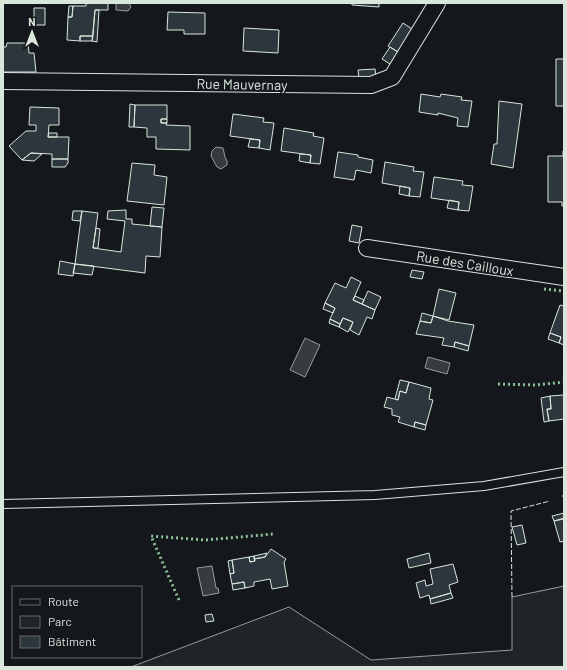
<svg xmlns="http://www.w3.org/2000/svg" width="567" height="670" font-family="Barlow,sans-serif">
  <rect width="100%" height="100%" fill="#14181c"/>
  <path fill="#202428" stroke="#939e99" d="M564,586v81h-433l158,-60 82,53 141,-10v-53z"/>
  <path fill="#363b3e" stroke="#939e99" d="M116,3h13l2,4 -3,4 -12,-1z
    M216,147l7,1 2,9 2,4v4l-6,4 -4,-2 -6,-11 1,-5z
    M305,338l15,7 -15,32 -15,-7z
    M428,357l22,6 -3,11 -22,-6z
    M212,566l4,22h2l1,5 -16,3 -6,-28z"/>
  <path fill="#2c363c" stroke="#d8e6dc" d="M86,3h22v7h-13l-2,26h-13v5l-13,-1 1,-23h4l1,-11h13z
    M352,3h27v4l-27,-2z
    M69,6h4l-1,11h-4z
    M34,8h11v17h-11z
    M95,10h4l-2,32 -5,-1z
    M168,12l37,1v21h-21v-4h-17z
    M403,23l9,6 -14,23 -10,-6z
    M244,28l35,2 -1,23 -35,-2z
    M80,36h13l-1,5h-12z
    M7,43h21l1,10h5l2,19h-33v-25h3z
    M390,47l8,5 -8,12 -8,-5z
    M556,59h8v47h-8z
    M375,69l1,8 -17,1 -1,-8z
    M421,94l19,3 1,-3 21,3 -1,3 11,1 -4,26 -11,-1 1,-8 -20,-5v2l-19,-3z
    M499,101l23,3 -9,64 -22,-4 3,-20h3z
    M130,104l5,1 -1,22h-5z
    M135,105h32v14h-6v4h6l-1,2 24,1v24l-34,-1v-12h-9v-9l-13,-1z
    M30,107l29,1v17h-10l-1,12h21l-1,22h-16v-5l-21,-1 -9,7 -13,-14 17,-15h10v-6h-7z
    M233,114l31,4 -1,4 11,1 -4,27 -11,-2 1,-8 -30,-4z
    M161,119h6v4h-6z
    M284,128l30,5 -1,3 11,2 -4,26 -10,-1 1,-8 -30,-4z
    M49,133h8v4h-9z
    M250,139l10,1 -1,8 -11,-1z
    M563,151h1v55h-2v-4h-14v-46h15z
    M338,152l20,3v2l15,3 -2,13 -15,-3 -2,10 -20,-3z
    M31,153l11,1 -8,7 -12,-1z
    M300,154l11,1 -1,8 -11,-2z
    M52,159h16v4l-3,4h-13z
    M385,162l29,5 -1,4 11,1 -4,25 -11,-1 1,-8 -28,-5z
    M132,163l23,2 -1,10 13,2 -3,28 -37,-4z
    M434,177l29,4 -1,4 11,1 -4,25 -11,-1 1,-8 -28,-4z
    M400,186l10,2 -1,8 -10,-2z
    M449,200l10,2 -1,8 -11,-2z
    M152,207l12,1 -2,19 -12,-1z
    M126,210v9h6v5l30,3 -2,30 -14,-1 -1,17 -70,-9 7,-53 16,2 -5,35 28,4 4,-31 -18,-2 1,-8z
    M73,211h9l-2,10 -8,-1z
    M352,225l10,2 -3,16 -10,-2z
    M96,228l4,1 -2,19h-5z
    M60,261l15,3 -2,12 -15,-2z
    M75,264l19,2 -2,9 -19,-2z
    M412,270l12,2 -2,7 -12,-2z
    M351,277l10,5 -8,18 22,10 -3,9 -5,-2 -8,18 -9,-5 3,-8 -10,-4 -3,6 -10,-5 5,-11 -10,-5 10,-20 11,5z
    M439,289l17,4 -7,27 -16,-4z
    M368,291l13,6 -6,13 -13,-6z
    M355,296l9,4 -2,4 -9,-4z
    M325,303l10,5 -2,5 -10,-4z
    M560,305l4,1v39l-5,-2 2,-6 -11,-4z
    M422,313l11,3 -2,7 -11,-2z
    M433,316l15,5 26,4 -5,21 -14,-4 -1,5 -12,-2 2,-7 -28,-4 4,-13 11,2z
    M343,318l10,4 -5,10 -9,-5z
    M330,319l10,5 -1,3 -10,-4z
    M550,333l11,4 -2,6 -11,-4z
    M455,342l14,4 -1,5 -14,-4z
    M400,380l9,2 -3,11 -6,-2 -2,9 -3,-1z
    M409,382l22,6 -2,11 4,1 -7,25 -11,-3 -1,5 -16,-5 2,-5 -8,-2v-6l-8,-2 3,-10 11,3 2,-9 6,2z
    M564,395v24l-15,2 -2,-12h4l-1,-13z
    M550,396l1,13h-4l2,12 -5,1 -3,-24z
    M415,422l11,3 -1,5 -11,-3z
    M564,513v5l-10,3 -2,-5z
    M564,519v22l-4,1 -6,-21z
    M522,525l4,18 -9,2 -5,-18z
    M271,549l15,10 -2,3 4,24 -16,3 -2,-10 -16,3v4l-9,2 -1,-6 -12,2 -2,-10 4,-1 -2,-13 17,-3 1,5 5,-1 -1,-2 11,-2z
    M267,553l-2,4 -11,2v-3z
    M429,553l2,10 -22,5 -2,-9z
    M254,556l1,5 -5,1 -1,-5z
    M232,560l2,13 -4,1 -2,-13z
    M453,564l5,18 -9,3 2,8 -21,6 -1,-4 -9,3 -4,-15 9,-3 1,6 7,-2 -3,-15z
    M244,582l1,6 -12,2 -1,-6z
    M451,593l2,5 -22,6 -1,-5z
    M212,614l2,7 -8,1 -1,-7z"/>
  <g fill="none" stroke-linecap="round" stroke-linejoin="round">
    <g stroke="#d8e6dc" stroke-width="10">
      <path id="lane" d="M3,504l372,-9 109,-9 80,-14"/>
    </g>
    <g stroke="#d8e6dc" stroke-width="18">
      <path id="street" d="M3,81l368,4 21,-8 45,-74
        M367,248l197,29"/>
    </g>
    <use href="#lane" stroke="#14181c" stroke-width="8"/>
    <use href="#street" stroke="#14181c" stroke-width="16"/>
    <path stroke="#8ac095" stroke-width="3" stroke-dasharray="2 3" stroke-linecap="butt" d="M544,289l20,2
      M498,384l37,1 29,-3
      M179,600l-28,-64 54,4 69,-6"/>
    <path stroke="#d8e6dc" stroke-width="1" stroke-dasharray="5 2" stroke-linecap="butt" d="M562,496h2
      M512,597l-1,-86 39,-10"/>
  </g>
  <g text-anchor="middle" dominant-baseline="central" stroke-width="3" stroke-linejoin="round" paint-order="stroke">
    <g font-size="14" fill="#d8e6dc" stroke="#14181c">
      <text transform="translate(242 84) rotate(1)">Rue Mauvernay</text>
      <text transform="translate(465 263) rotate(9)">Rue des Cailloux</text>
    </g>
  </g>
  <rect width="567" height="670" fill="none" stroke="#d8e6dc" stroke-width="8"/>
  <rect x="12" y="586" width="130" height="72" fill="#14181c" stroke="#626a69"/>
  <rect x="20" y="599" width="20" height="6" fill="#14181c" stroke="#626a69"/>
  <text x="48" y="606" font-size="12" fill="#d8e6dc">Route</text>
  <rect x="20" y="616" width="20" height="12" fill="#202428" stroke="#626a69"/>
  <text x="48" y="626" font-size="12" fill="#d8e6dc">Parc</text>
  <rect x="20" y="636" width="20" height="12" fill="#2c363c" stroke="#626a69"/>
  <text x="48" y="646" font-size="12" fill="#d8e6dc">Bâtiment</text>
  <g transform="translate(32 32)" stroke="#14181c" stroke-width="3" paint-order="stroke">
  <path d="M0-3L7 15L0 10L-7 15Z" fill="#d8e6dc"/>
  <text y="-6" font-size="11" font-weight="bold" text-anchor="middle" fill="#d8e6dc">N</text>
  </g>
</svg>
